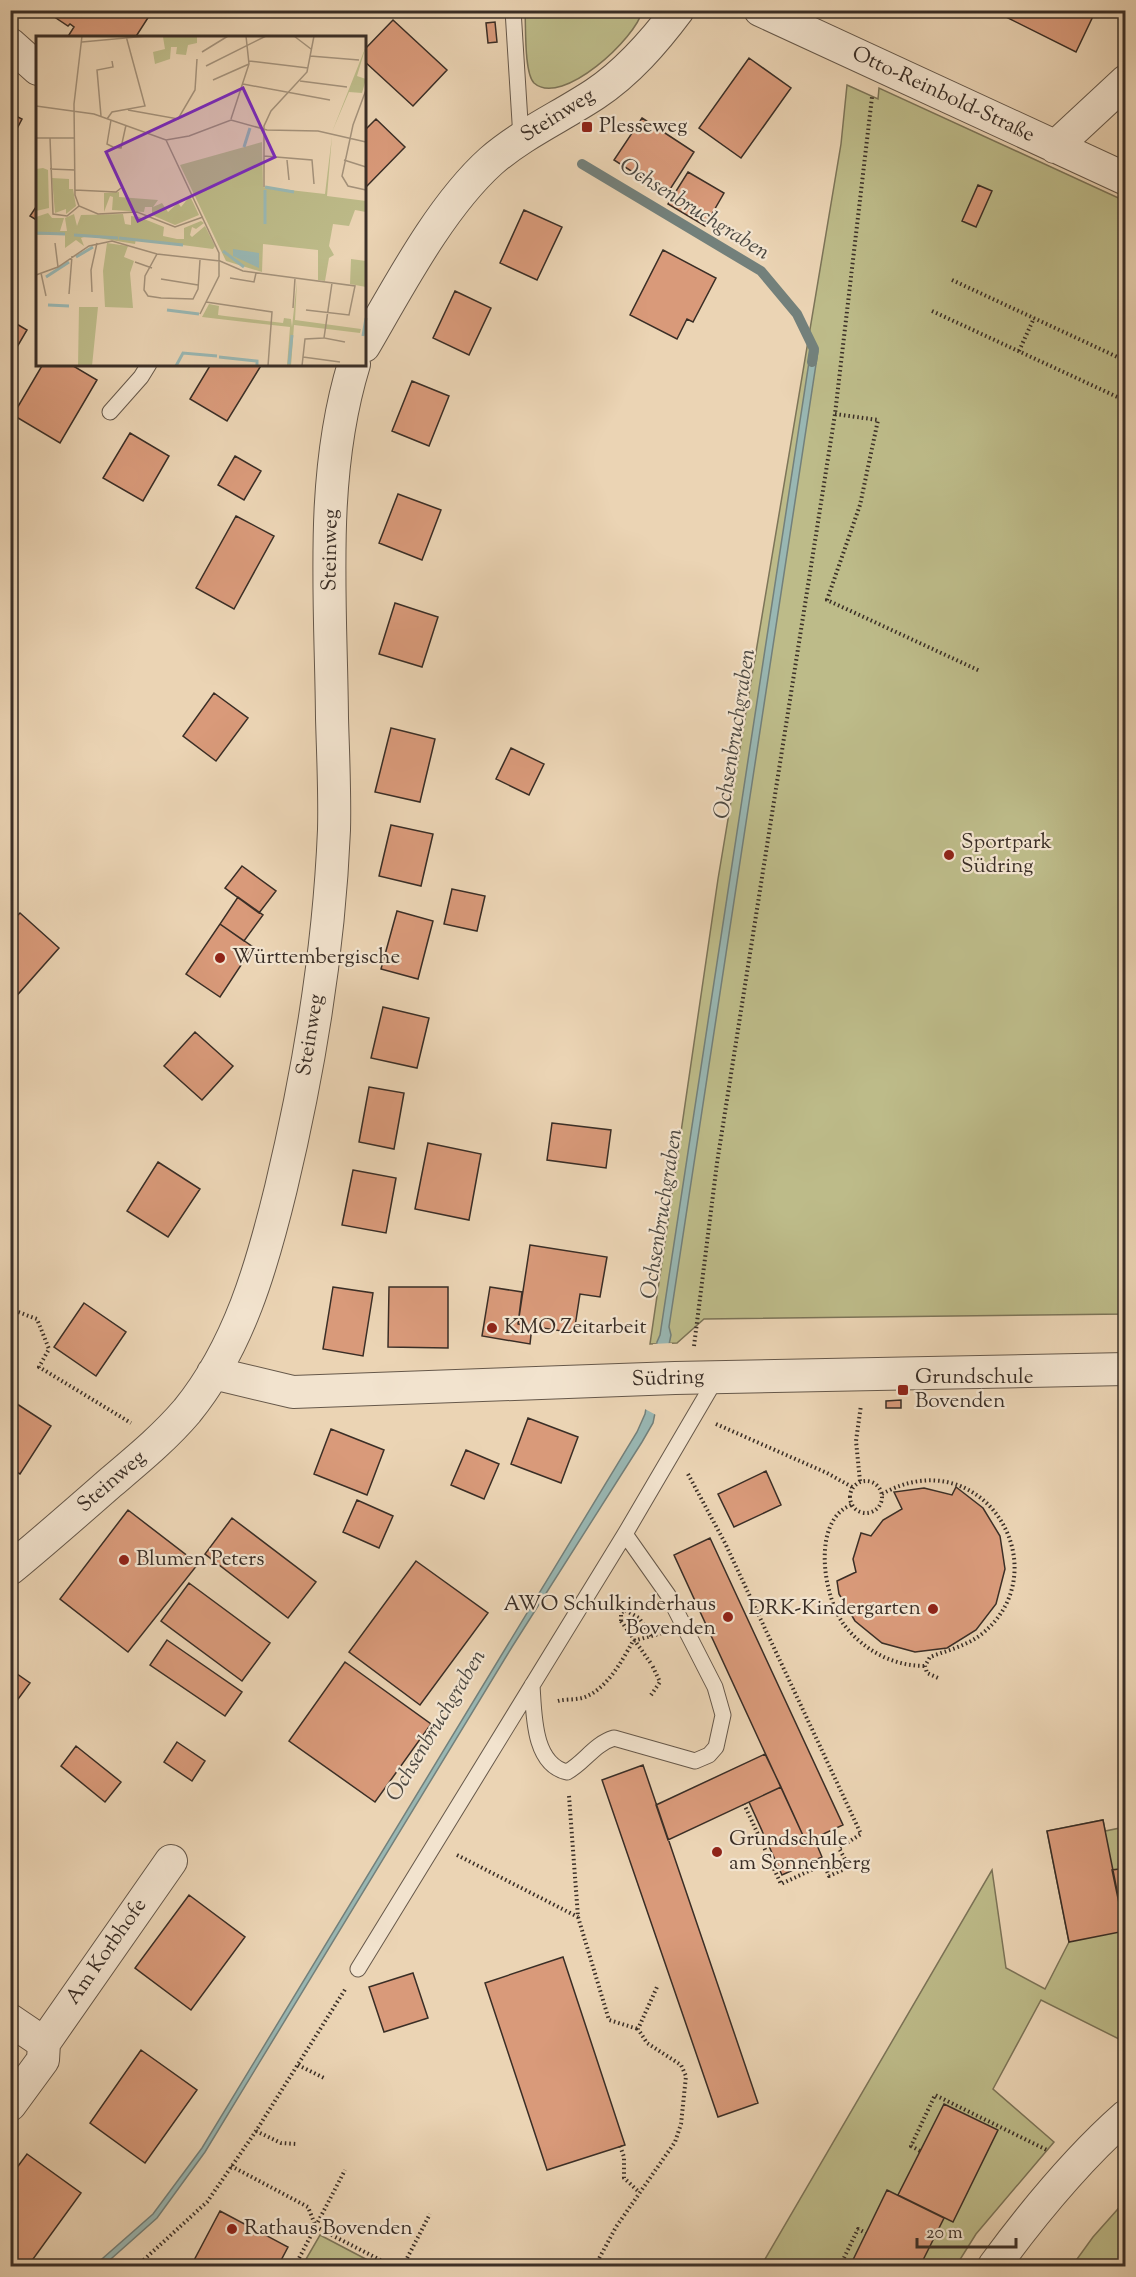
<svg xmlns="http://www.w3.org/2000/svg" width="1136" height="2277" font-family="'Sorts Mill Goudy',serif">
  <rect width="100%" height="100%" fill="#ebd4b4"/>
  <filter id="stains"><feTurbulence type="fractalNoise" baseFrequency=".00333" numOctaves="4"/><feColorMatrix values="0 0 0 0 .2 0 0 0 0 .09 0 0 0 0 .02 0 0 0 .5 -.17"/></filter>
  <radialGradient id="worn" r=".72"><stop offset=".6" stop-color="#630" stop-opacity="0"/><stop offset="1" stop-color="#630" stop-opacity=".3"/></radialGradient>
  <path fill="#bdbb89" stroke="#7c7458" stroke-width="1.5" d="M525,11v-1l117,1c-5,26 -80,97 -108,72 -10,-10 -8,-57 -9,-72z
    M847,85l31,14 1,-11 246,113v1113l-421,5 -27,24 -27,1 68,-465 123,-735z
    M1103,1820l2,11 20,-4v215l-84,-42 -48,89 61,53 -78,92 -20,32h-195l231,-396 14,98 39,21 24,-47 -22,-111z
    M1125,2201v65h-53l21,-29z
    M320,2235l59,31h-77z"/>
  <path fill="#99b7b3" stroke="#73807b" stroke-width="1.5" d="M811,349l7,2 -149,976 2,8 -18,88 -11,19 -130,205 -307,505 -48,66 -54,48h-9l59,-52 49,-66 435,-716 8,-18 12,-72 3,-7z"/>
  <path fill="#ebd4b4" d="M672,1343l-14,73 -15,-8 10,-64z"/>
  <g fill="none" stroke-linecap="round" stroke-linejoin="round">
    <path stroke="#73807b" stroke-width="10" d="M582,164l179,107 36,43 17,35 -2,13"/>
  </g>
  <path fill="#d99a7a" stroke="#3a2e26" stroke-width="1.5" d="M44,10h109l-18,28h-68l7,-11 -4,-3 -2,2z
    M992,10h104l-20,42z
    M393,20l54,50 -34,36 -49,-45v-11z
    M495,22l2,20 -9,1 -2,-20z
    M749,58l42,30 -50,70 -42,-30z
    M10,113l12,6 -12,23z
    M642,118l52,34 -27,42 -53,-34z
    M376,119l29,28 -38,39 -3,-3v-52z
    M688,172l36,21 -19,33 -37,-22z
    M978,185l14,6 -16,36 -14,-6z
    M38,204v17l-8,-5z
    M524,210l38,17 -25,53 -37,-17z
    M663,250l53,28 -23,44 -6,-3 -10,20 -47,-24z
    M455,291l36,17 -22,47 -36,-17z
    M10,320l17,10 -17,29z
    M43,364h27l27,16 -37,63 -47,-28z
    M211,364h51l-35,57 -37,-22z
    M412,381l37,15 -20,50 -37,-15z
    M130,433l39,23 -26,45 -40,-23z
    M235,456l26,15 -17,29 -26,-15z
    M398,494l43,16 -19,50 -43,-17z
    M236,516l38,20 -40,73 -38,-21z
    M395,603l43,14 -16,50 -43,-13z
    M214,693l34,25 -32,43 -33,-25z
    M391,728l44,11 -15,63 -45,-10z
    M511,748l33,16 -15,31 -33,-16z
    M391,825l42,9 -12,52 -42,-10z
    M242,866l34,25 -17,22 -34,-25z
    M452,889l33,7 -8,35 -33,-7z
    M238,897l25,18 -19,26 -24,-17z
    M397,911l36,10 -15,58 -37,-10z
    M20,913l39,35 -47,53 -2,-78z
    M220,924l33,23 -33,50 -34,-23z
    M383,1007l46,11 -12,50 -46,-10z
    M195,1032l38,34 -31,34 -38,-34z
    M369,1087l35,6 -10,56 -35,-7z
    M552,1123l59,7 -5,38 -59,-8z
    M428,1143l53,11 -12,66 -54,-11z
    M158,1162l42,27 -32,48 -41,-26z
    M353,1170l43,8 -10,55 -44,-8z
    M530,1245l77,12 -7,40 -20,-3 -6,39 -56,-9z
    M333,1287l40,6 -10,63 -40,-7z
    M389,1287h59v61l-60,-1z
    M490,1287l32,5 -4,32 14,2 -2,18 -48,-8z
    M84,1303l42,29 -30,44 -42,-29z
    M901,1400v8h-15v-7z
    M14,1402l37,24 -31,48 -10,-6v-61z
    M528,1418l50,19 -17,46 -50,-19z
    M331,1429l53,21 -17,45 -53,-21z
    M466,1450l33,14 -15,35 -33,-14z
    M766,1471l15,34 -47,22 -16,-33z
    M956,1487l27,21 17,28 5,33 -9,35 -20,26 -29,18 -32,4 -33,-9 -27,-22 -16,-27 -2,-13 19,-9 -3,-13 8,-26 10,3 12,-16 19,-11 -8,-17 30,-4 28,7z
    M357,1500l36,16 -14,32 -36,-16z
    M128,1510l70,54 -70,88 -68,-53z
    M232,1518l84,64 -28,36 -83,-64z
    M710,1538l133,287 -37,17 -132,-287z
    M416,1561l72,52 -68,92 -71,-53z
    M189,1583l81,60 -28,38 -81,-60z
    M167,1640l75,52 -17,24 -75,-51z
    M345,1662l86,62 -56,78 -86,-61z
    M10,1669l20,14 -20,27z
    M177,1742l28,19 -13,20 -28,-19z
    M76,1746l45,36 -16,20 -44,-36z
    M765,1754l16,33 -113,53 -12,-35z
    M643,1765l115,338 -40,14 -116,-337z
    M781,1787l25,55 8,-4 8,19 -40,18 -33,-73z
    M1103,1820l22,111 -56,11 -22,-111z
    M1126,1868v68l-14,-66z
    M189,1895l56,42 -54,73 -56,-42z
    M563,1957l62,188 -78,25 -62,-187z
    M413,1973l15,45 -44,14 -15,-45z
    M141,2050l56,40 -52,73 -55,-40z
    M944,2104l54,26 -45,92 -55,-27z
    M27,2154l54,39 -53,73 -18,-12v-77z
    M887,2190l57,28 -24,48h-70z
    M220,2211l68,36 -10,19h-87z"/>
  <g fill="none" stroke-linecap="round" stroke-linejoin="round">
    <g stroke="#66584a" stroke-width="17">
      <path id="lane" d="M513,10l8,128
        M110,412l31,-35 8,-13
        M532,1685c2,29 1,79 35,87 17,-9 27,-28 47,-34l81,23 14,-6 7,-8 7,-32 -8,-28 -47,-92 -43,-61
        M358,1969l267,-435 92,-157"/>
    </g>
    <g stroke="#66584a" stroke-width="34">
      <path id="street" d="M760,10l366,169
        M10,44l28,25
        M1055,147l71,-66
        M364,346c35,-60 76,-139 127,-185 31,-27 69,-44 104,-67 33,-22 59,-52 83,-84
        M213,1373l80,19 382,-14 451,-9
        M10,1569c34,-28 67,-57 100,-86 27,-23 54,-45 77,-72 52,-64 75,-145 94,-223 28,-117 48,-237 53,-358 1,-37 -1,-75 -2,-112 -1,-117 -13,-240 22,-354
        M10,2020l34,23 -1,17 -33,45
        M44,2043l127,-182
        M994,2266c39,-53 82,-106 132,-150"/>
    </g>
    <path stroke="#3a2e26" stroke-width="4" stroke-dasharray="1.5 3" stroke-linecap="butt" d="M952,280l174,81
      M932,311l194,90
      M1019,351l15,-33
      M835,414l43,6 -18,85 -33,95 153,71
      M10,1309l27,10 12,30 -10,18 92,56
      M694,1346l23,-183 118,-749 37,-317
      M716,1424l111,49 25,14
      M688,1474l37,69 136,291 -22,14 10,19 -20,9 -5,-12 -43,20 -37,-80
      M850 1497a16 16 0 1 1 32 0a16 16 0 1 1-32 0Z
      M860,1481l-4,-40 5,-36
      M882,1494c100,-56 179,74 101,139 -16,13 -35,17 -53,24l-5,9 2,7 11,5
      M851,1505c-40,16 -28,93 -6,121 20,25 48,40 80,40
      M621,1621v-8l4,-3 14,8 12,18
      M651,1695l9,-13 -8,-17
      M558,1701c7,-2 16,-1 24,-3 24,-7 40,-37 51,-57l29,-8
      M569,1796l9,121 31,103 29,9
      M457,1855l121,62
      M298,2065l26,13
      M256,2131l25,12 15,1
      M620,2146l4,11v21l15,14
      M920,2151l-9,-5 24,-51 112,55
      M231,2166l77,41 8,20 76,39
      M137,2266l70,-64 49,-71 90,-143
      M295,2266l50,-96
      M403,2266l27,-52
      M595,2266l21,-39 59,-85 6,-18 5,-48 -5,-11 -34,-22 -9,-14 19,-42
      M840,2266l18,-37 8,4"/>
    <use href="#lane" stroke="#f2e3ce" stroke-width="15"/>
    <use href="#street" stroke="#f2e3ce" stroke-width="32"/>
    <path stroke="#3a2e26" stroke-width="4" stroke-dasharray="1.5 3" stroke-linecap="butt" d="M621,1621l31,44"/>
  </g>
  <g fill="#8f2418" stroke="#f2e3ce" stroke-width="2">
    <rect x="581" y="121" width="12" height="12" rx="3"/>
    <circle cx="949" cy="855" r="6"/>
    <circle cx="220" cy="958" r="6"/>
    <circle cx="492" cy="1328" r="6"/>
    <rect x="897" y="1384" width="12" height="12" rx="3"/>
    <circle cx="124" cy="1560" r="6"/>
    <circle cx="933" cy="1609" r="6"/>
    <circle cx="728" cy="1617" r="6"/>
    <circle cx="717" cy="1852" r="6"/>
    <circle cx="232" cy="2229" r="6"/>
  </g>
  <g text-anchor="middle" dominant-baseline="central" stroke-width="4.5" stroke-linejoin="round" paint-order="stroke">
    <g font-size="21" fill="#3a2e26" stroke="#f2e3ce">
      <text transform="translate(943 95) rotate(25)">Otto-Reinbold-Straße</text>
      <text transform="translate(558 116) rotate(-32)">Steinweg</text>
      <text transform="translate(331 550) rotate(-89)">Steinweg</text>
      <text transform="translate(311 1035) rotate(-81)">Steinweg</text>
      <text transform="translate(668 1379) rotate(-2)">Südring</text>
      <text transform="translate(112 1482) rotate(-41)">Steinweg</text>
      <text transform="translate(107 1952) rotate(-55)">Am Korbhofe</text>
    </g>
    <g font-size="21" fill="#3a2e26" stroke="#f2e3ce" text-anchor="start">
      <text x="599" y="127">Plesseweg</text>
      <text x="961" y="843">Sportpark<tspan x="961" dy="24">Südring</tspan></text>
      <text x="232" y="958">Württembergische</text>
      <text x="504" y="1328">KMO Zeitarbeit</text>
      <text x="915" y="1378">Grundschule<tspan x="915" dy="24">Bovenden</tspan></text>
      <text x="136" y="1560">Blumen Peters</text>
      <text x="716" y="1605" text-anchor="end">AWO Schulkinderhaus<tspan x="716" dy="24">Bovenden</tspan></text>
      <text x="921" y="1609" text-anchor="end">DRK-Kindergarten</text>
      <text x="729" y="1840">Grundschule<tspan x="729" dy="24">am Sonnenberg</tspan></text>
      <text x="244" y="2229">Rathaus Bovenden</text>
    </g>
    <g font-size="22" font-style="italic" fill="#4d4942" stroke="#f2e3ce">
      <text transform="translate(694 210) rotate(32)">Ochsenbruchgraben</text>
      <text transform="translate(736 734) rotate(-81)">Ochsenbruchgraben</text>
      <text transform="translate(663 1214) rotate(-81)">Ochsenbruchgraben</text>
      <text transform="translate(437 1726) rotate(-59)">Ochsenbruchgraben</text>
    </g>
  </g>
  <g transform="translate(36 36)">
    <rect width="330" height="330" fill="#ebd4b4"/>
    <path d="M122,0h39v7l-9,2 -2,10 -10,-1 1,-7h-6l-1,12 -15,5 -2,-12 12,-3 -2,-12zM330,10l-9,30 9,3 -4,14 -13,-1 -17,40zM296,100l-5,60 39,5v11l-11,-2 -6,16 -16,-2 -4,22 5,9 -5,3 -4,23 -7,-1v-30l-55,-6 -1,28 -36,-11 -46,-96 82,-23 1,45 62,7zM7,132l5,2 1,38 -13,3v-42zM16,142l17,1v10h4l3,17 -10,8v-5l-11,4zM83,156v5l39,3 -5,7 9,-4 6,9 10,-9 3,4 9,-11 9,19 -24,10 -23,-10v-8h-7l-1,5 -32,-2 1,-13 -3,-1 -6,16v-19zM12,177l4,5h12l-4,13h7l-2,-13 9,-4 3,12 4,-11 42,-1 2,10 6,1v-9l8,1 25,10 -1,9 14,3h7v-11l17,-7 3,2 -8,6 -4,-2 -2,8 2,2 13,-11 10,20 -2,3 -77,-10 -1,5 -48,-8 -6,2 3,8 -8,-6 -11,8v-14l-29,1v-18zM71,207l21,3 -4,11 10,4 -4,12 3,35 -28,-1 -2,-36zM315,223l15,2v26l-16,-3zM261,245l-2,39 66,9 -1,4 -66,-8 -3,41h-4l3,-39 -88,-10 7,-13 10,2 -1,9 7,1 58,7 1,-5 7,1 1,8zM43,271h19l-6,59h-14z" fill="#bdbb89"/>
    <path d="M197,213l26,4v15l-26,-12z" fill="#99b7b3"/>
    <path fill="none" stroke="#99b7b3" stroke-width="3" d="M208,111l6,-19M229,151l29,5M229,154v34M0,197l29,1M38,199l44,3M83,202l64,7M187,215l21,16M40,221l17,-10M10,241l23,-15M12,269l21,1M131,274l32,4M327,300l3,-18M183,321l38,4v5M253,328l3,-29M140,330l7,-13 34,3"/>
    <path fill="none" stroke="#a4927b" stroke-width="1.5" d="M46,0l-8,68 1,91 4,11 19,8 39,-2 38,15 28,-10M258,0l17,13M46,6l65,-6M166,16l26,-16M274,20l49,4M213,25l59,7M170,30l60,-30M177,44l36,-16M264,45l47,6M207,48l87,16M330,54l-13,35 -11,51 6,10 18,4M0,70l58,8 72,26 23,-4 42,-16 36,10 51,1 48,11M92,74l50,9 17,-29 2,-31M65,80l-4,-46 16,-3 -1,-6M71,83l5,-7 33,-6 -19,-70M195,83l18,-55 -3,-28M75,84l-4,24 6,3 8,1 5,-23M0,102h39M14,102l3,76 14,2 12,-10M130,104l53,113v23l-19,38M228,120l48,4 2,24M251,124l2,20M308,124l22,7M14,133l25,1M228,151v-61l7,-15 36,-39 7,-36M39,154l41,2 5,-4M19,207l3,24M121,218l-12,22 -1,14 4,6 13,2 32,1 5,-10 2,-29M99,226l17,6M5,237l5,23M0,239l22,-8 31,-21 23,-5 45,13 63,7 23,10 112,15 -6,29 -43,-5M194,242l24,4 2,-9M125,243l37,6M296,247l-8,55 21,4M56,256l-1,-22 6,-27M33,258l3,-38M170,266l66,10 -4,54M257,272l2,-30M267,321l37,5M266,330l3,-27 19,-1"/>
    <path fill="#7b2cbf" fill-opacity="0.15" stroke="#7b2cbf" stroke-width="3" d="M207,52l32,69 -137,64 -32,-69z"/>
    <rect width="330" height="330" fill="none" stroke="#3a2e26" stroke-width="3"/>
  </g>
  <rect width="1136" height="2277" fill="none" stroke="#ebd4b4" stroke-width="36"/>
  <rect x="12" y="12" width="1112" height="2253" fill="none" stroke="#3a2e26" stroke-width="3"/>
  <rect x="18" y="18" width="1100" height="2241" fill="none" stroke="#3a2e26" stroke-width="1.5"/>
  <path d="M917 2238v9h99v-9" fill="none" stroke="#3a2e26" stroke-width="3"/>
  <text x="926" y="2238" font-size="18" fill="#3a2e26" stroke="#f2e3ce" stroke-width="4.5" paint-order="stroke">20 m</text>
  <rect width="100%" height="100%" filter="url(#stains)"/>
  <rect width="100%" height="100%" fill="url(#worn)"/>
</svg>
